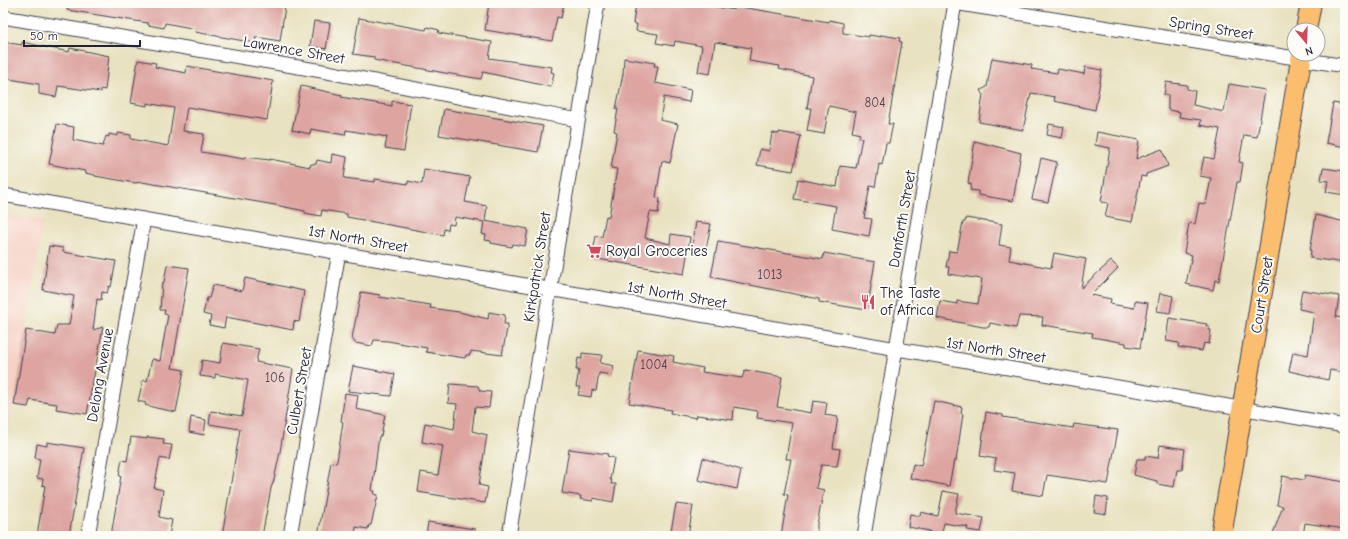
<svg xmlns="http://www.w3.org/2000/svg" width="1348" height="539" font-family="'Comic Neue',sans-serif">
  <rect width="100%" height="100%" fill="#fdfcf7"/>
  <filter id="ink" filterUnits="userSpaceOnUse"><feTurbulence type="fractalNoise" baseFrequency=".025" numOctaves="2"/><feDisplacementMap in="SourceGraphic" scale="8" xChannelSelector="R" yChannelSelector="G"/><feConvolveMatrix kernelMatrix="1 2 1 2 8 2 1 2 1" color-interpolation-filters="sRGB"/></filter>
  <filter id="wash" filterUnits="userSpaceOnUse"><feTurbulence type="fractalNoise" baseFrequency=".012" numOctaves="4" result="noise"/><feDisplacementMap in="SourceGraphic" scale="16" xChannelSelector="R" yChannelSelector="G"/><feGaussianBlur stdDeviation="0.9" result="paint"/><feColorMatrix in="noise" values="0 0 0 0 0 0 0 0 0 0 0 0 0 0 0 0 0 1.4 0 .05"/><feComposite in="paint" operator="in"/></filter>
  <g filter="url(#wash)">
    <rect width="100%" height="100%" fill="#e8e2c0"/>
    <path fill="#f6d1c5" d="M3,214l41,7 -41,242z"/>
    <g id="blocks">
      <path fill="#dda4a0" d="M68,3h199l18,3 -5,35 -24,-4 -1,6 -60,-11 1,-3 -31,-6 -1,5 -16,-3v-2l-81,-13z
        M489,3h75l-3,15 -4,-1 -5,24 -67,-11z
        M636,3h70l-1,2 29,5 1,-4 94,16v-2l14,3v10l26,4v-2l12,2v-2l19,3 -1,3 3,1 -14,82h5l-4,19h-3l-4,22 -3,-1 -4,23 -5,-1 -6,32 8,1 -3,17 -37,-7 4,-23 -42,-7 4,-20 39,8 3,-21 16,2 6,-30h-3l1,-4 -8,-2 4,-20 -27,-6 -5,28 -17,-3 4,-23h-4l5,-32 -33,-7 1,-3 -31,-5 2,-13 -36,-6 -5,32 -12,-2 4,-26 -27,-5 -1,5 -18,-3 2,-9 -22,-3 1,-7h-4z
        M359,18l67,12 1,-3 12,3 -1,3 54,9 -3,16 63,9 -1,5 3,1 -3,14 -68,-15 -2,7 -36,-6 -71,-13v-3l-21,-3z
        M314,21l16,2 -4,26 -16,-3z
        M3,42l19,3v-3l47,10 1,-4 39,8 -4,34 -4,-1v3l-43,-6 -2,11 -17,-3v-10l-36,-6z
        M624,58l31,5 -1,3h4l-3,17 36,7 -2,12 -25,-5 -4,23 18,4 -8,39 -8,-2 -6,36 4,1 -2,15 -8,-1 -5,26 25,6 1,-10 19,3 -6,37 -92,-16 4,-22 6,1 4,-21 3,1 8,-48 -6,-1 6,-36 -3,-1 4,-22h-2l7,-35z
        M992,58l40,7 -1,4 26,4 1,-4 26,5 1,-7 17,3 -7,40 -41,-9 1,-4 -24,-4 -8,37 -44,-8 4,-28 -2,-4 6,-3z
        M138,60l18,3 -1,4 31,6 1,-7 86,15 -6,39 -80,-13 -4,24 21,3 -3,18 43,7v-2l26,3v-1l40,8 1,-3h5l1,-4 14,3 1,-9 15,3 -3,21 31,4v-3l33,5v-3l14,3 2,-15 46,8 -5,25 22,4 -2,15 43,8 -3,17 -12,-2 -1,3 -21,-4v-2l-6,-1 1,-5 -4,-1 2,-12 -29,-5 -1,8 -5,-1 -1,6 -4,-1 -1,6 -96,-18v-3l-25,-4 -1,6 -16,-3v-2l-30,-6 -133,-23 -7,1 -40,-7v-1l-10,-2v-2l-36,-7 8,-40 17,3 -1,13 30,6 3,-10 3,1v-3l9,2v-3l13,2v4l37,7 6,-38 -27,-5v3l-16,-3z
        M1166,82l21,3v4l8,2 -2,14 31,7 5,-28 36,6 -8,47 -13,-2 -5,27 4,1 -3,19h-3l-18,99 -4,-1 -2,10 -27,-6 6,-29 -8,-2 5,-30 6,1 4,-21 7,1 5,-26 -11,-2 4,-19 10,2 6,-30 -20,-4 1,-5 -22,-3 1,-5 -12,-2v-15h-4z
        M301,86l41,9 -1,2 51,9v-5l19,3 -7,47 -19,-3 2,-11 -41,-7 -1,5 -34,-6 -1,5 -18,-4z
        M1333,103l12,2v42l-19,-4z
        M444,109l99,17 -5,26 -99,-17z
        M1049,124l15,3 -2,11 -15,-3z
        M779,132l22,4 -8,35 -36,-6 3,-16 9,2 3,-18 7,1z
        M1097,132l42,8 -3,19 26,-10 6,17 -22,8v3l-5,-1 -9,46 -27,-5 3,-14 -7,-1 9,-54 -15,-3z
        M975,141l46,12 -8,48 -35,-6v-4l-8,-1 1,-6 -3,-1z
        M1041,158l16,4 -9,40 -16,-3z
        M1323,168l22,3v24l-19,-3 2,-11 -7,-1z
        M1316,215l29,7v41l-35,-5 1,-7h-1z
        M966,218l36,6 -3,21 12,2 -2,13 42,8 3,-15 32,6 -5,29 30,-27 7,7 -27,27 20,4 -1,5 24,4 1,-7 13,2 -8,45 -14,-2v-3l-34,-6 1,-4 -51,-8 1,-8 -24,-1 -3,12 -26,-5 -1,4h-6l-46,-9 3,-17 17,3v-3l21,3 4,-25 -34,-5 1,-7h-3l3,-16 8,1 6,-30h2z
        M696,222l15,2 -5,25 -14,-2z
        M718,241l105,18 1,-6 51,9 -8,48 -48,-8v-3l-108,-22z
        M49,246l14,2v4l53,9 -5,26 -2,-1 -2,7 -5,-1 -1,8 -4,-1 -4,31 10,-3 -16,87 -31,-5 1,-5 -27,-4 -2,7 -14,-2 12,-75 29,5 2,-10h12l5,-29 -31,-6z
        M167,265l22,3 -17,100 12,2 -8,42 -20,-4 -11,-3 1,-2 -8,-2 5,-21 4,1 5,-22 8,2 8,-46 -4,-1 1,-4h-5l2,-27 2,-1z
        M245,278l59,13 -5,31 -5,-1 -1,9 -67,-13 -2,11 -15,-3 2,-9 -8,-2 4,-16h2l4,-13 29,6z
        M1302,290l37,6 -3,21 9,1v55l-15,-3 -2,10 -39,-9 4,-19 15,3 6,-43 -15,-3z
        M361,292l19,3 -1,2 52,8 -1,3 29,4 29,7 1,-7 16,3 -1,9h4l-6,31 -31,-4 -1,4h-4l-1,3 -39,-6 1,-4 -39,-7 -14,-1 -2,6 -17,-3 -3,-5z
        M1160,293l13,3 -3,17 -13,-2z
        M1169,318l38,6 -1,2h3v4h2l-2,14 -5,-1 -2,8 -24,-4 1,-4 -13,-2z
        M223,343l36,6 -3,13 37,7 -13,83 -6,28 -3,8 -9,48h-40l18,-107 -31,-5 2,-13 31,5 6,-36 -33,-6v4l-15,-2 2,-16 18,3z
        M638,350l36,6 -1,6 30,6 -1,4 40,6 3,-8 37,7 -5,30 34,6 2,-12 14,2 -2,12 13,2 -5,31 7,1 -3,17 -16,-1 -5,23 8,2 -7,34v12h-36l7,-41 -4,-1 7,-35h-5l6,-36 -35,-5 1,-7 -24,-4 -1,13 -36,-5 -1,3 -26,-5 1,-3 -42,-7z
        M582,353l20,2 -2,8 14,3 -2,9 -13,-2 -3,18 -4,-1 -1,7 -13,-2 2,-8h-4l3,-17h-3l2,-12 4,1z
        M353,366l42,8 -4,22 -43,-5z
        M450,384l28,2 2,5 11,1 -2,16 -14,-1 -3,24 15,4 -8,50 9,2 -3,16 -67,-11 3,-20 17,3 5,-29 -21,-4 3,-19 29,6 3,-25 -9,-1z
        M345,393l13,2 -2,14 29,6 -4,21h-2l-7,55h3l-1,3 4,1 -7,30h-2l-1,4 -12,-2 -1,9h-37l13,-74 5,1 1,-2 6,-39 -2,-1z
        M934,401l28,6 -1,6 2,1 -7,47 -2,-1 -5,26 -39,-8 3,-14 8,2z
        M986,412l17,3v2l70,11 1,-4 44,6 -10,54 -61,-9 -4,21 -31,-5 3,-18 -21,-3 2,-11 -16,-3z
        M191,417l15,3 -2,15 -15,-3z
        M131,437l16,2v-2l17,2 -1,5 9,1 -3,15 -9,-2 -6,30 9,2 -4,27 13,3 -3,16h-58l10,-60 -2,-1 3,-15 5,1z
        M47,442l37,6 -15,88h-32l8,-50 -3,-1 1,-6 -6,-1 3,-19 -5,-1 2,-14 10,2z
        M1160,445l25,4 -3,21h-5l-3,17 -17,-3v-3l-23,-6 3,-16h8v-3l13,2z
        M569,449l39,5 -1,2 7,2 -4,22h2l-1,4h5l-3,18 -20,-4v3l-13,-2 1,-3 -19,-3z
        M703,458l38,12 -4,19 -39,-9z
        M1305,475l40,7v47l-40,-6 -2,13h-31l11,-30 -6,-1 5,-29 22,4z
        M943,491l16,3 -4,19 29,5 -3,14 -14,-2 1,-3 -24,-4 -3,13 -12,-3 1,-2 -22,-4 2,-13 10,2 1,-4 17,4z
        M1096,496l12,2 -2,16 -12,-2z
        M676,504l17,2 -5,30h-18z
        M428,522l47,7v7h-49z"/>
    </g>
  </g>
  <g filter="url(#ink)">
    <use href="#blocks" fill-opacity="0" stroke="#403f4f" stroke-width="1"/>
    <g fill="none" stroke-linecap="round" stroke-linejoin="round">
      <g stroke="#403f4f" stroke-width="15">
        <path id="street" d="M954,3l391,63
          M3,17l319,54 256,49
          M3,195l1342,231
          M88,536l56,-317
          M290,536l49,-284
          M509,536l89,-533
          M864,536l91,-533"/>
      </g>
      <g stroke="#403f4f" stroke-width="22">
        <path id="primary" d="M1306,30l5,-27
          M1221,536l81,-482"/>
      </g>
      <use href="#street" stroke="#fff" stroke-width="13"/>
      <use href="#primary" stroke="#fbbd6e" stroke-width="20"/>
    </g>
  </g>
  <defs>
    <g id="supermarket-bare" transform="scale(1.2)"><path d="M-6-5.5h2.5l.6 2H6L4.5 2H-2.5L-4.4-4H-6ZM-1.5 3.2a1.3 1.3 0 1 0 .1 0ZM3 3.2a1.3 1.3 0 1 0 .1 0Z" fill="#d1495b" stroke="#fdfcf7" stroke-width="2.5" paint-order="stroke"/></g>
    <g id="restaurant-bare" transform="scale(1.2)"><path d="M-5-6h1v4h1v-4h1v4h1v-4h1v5L-1.5 .5V6h-2V.5L-5-1ZM5-6V6H3V1.5H1.5Q1.5-4 5-6Z" fill="#d1495b" stroke="#fdfcf7" stroke-width="2.5" paint-order="stroke"/></g>
  </defs>
  <g fill-rule="evenodd">
    <use href="#supermarket-bare" x="594" y="251"/>
    <use href="#restaurant-bare" x="868" y="302"/>
  </g>
  <g text-anchor="middle" dominant-baseline="central" stroke-width="4" stroke-linejoin="round" paint-order="stroke">
    <g font-size="13" fill="#514254">
      <text x="875" y="102">804</text>
      <text x="770" y="274">1013</text>
      <text x="654" y="364">1004</text>
      <text x="275" y="377">106</text>
    </g>
    <g font-size="15" fill="#22223b" stroke="#fdfcf7">
      <text transform="translate(1211 28) rotate(9)">Spring Street</text>
      <text transform="translate(294 50) rotate(10)">Lawrence Street</text>
      <text transform="translate(902 219) rotate(-80)">Danforth Street</text>
      <text transform="translate(358 239) rotate(10)">1st North Street</text>
      <text transform="translate(537 267) rotate(-81)">Kirkpatrick Street</text>
      <text transform="translate(677 295) rotate(10)">1st North Street</text>
      <text transform="translate(1262 295) rotate(-81)">Court Street</text>
      <text transform="translate(996 350) rotate(9)">1st North Street</text>
      <text transform="translate(100 375) rotate(-80)">Delong Avenue</text>
      <text transform="translate(299 391) rotate(-80)">Culbert Street</text>
    </g>
    <g font-size="15" fill="#22223b" stroke="#fdfcf7" text-anchor="start">
      <text x="606" y="251">Royal Groceries</text>
      <text x="880" y="293">The Taste<tspan x="880" dy="17">of Africa</tspan></text>
    </g>
  </g>
  <rect width="1348" height="539" fill="none" stroke="#fdfcf7" stroke-width="16"/>
  <g transform="translate(1306 42) rotate(161)"><circle r="19" fill="#fdfcf7" stroke="#a5a5ac"/>
  <path d="M0-3L7 15L0 10L-7 15Z" fill="#d1495b"/>
  <text y="-6" font-size="11" font-weight="bold" text-anchor="middle" fill="#22223b">N</text>
  </g>
  <path d="M24 40v6h116v-6" fill="none" stroke="#22223b" stroke-width="2"/>
  <text x="30" y="40" font-size="12" fill="#22223b" stroke="#fdfcf7" stroke-width="3" paint-order="stroke">50 m</text>
</svg>
